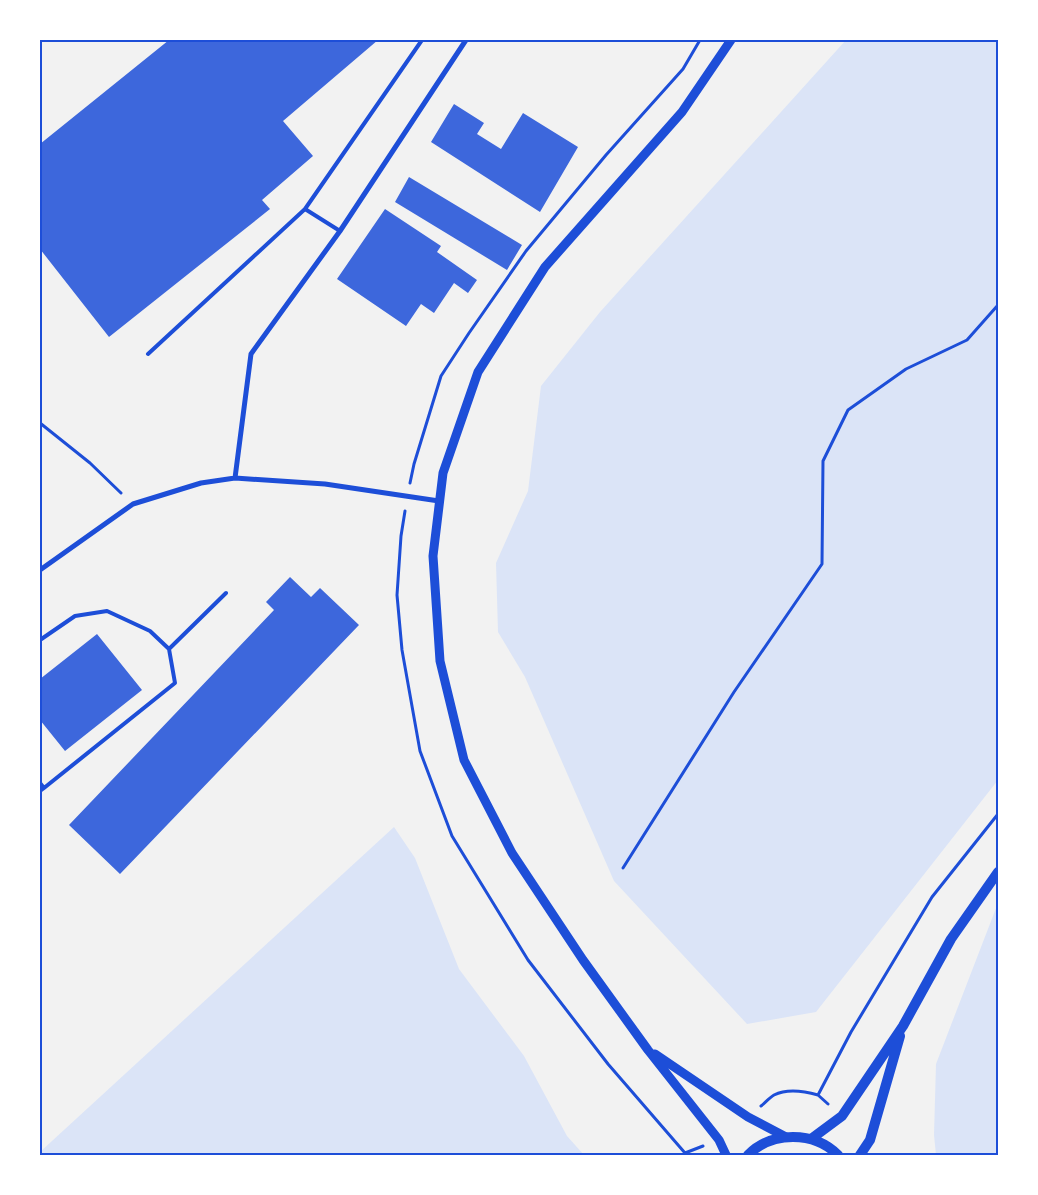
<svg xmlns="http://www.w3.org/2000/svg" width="1038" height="1195" font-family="Jost,sans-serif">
  <rect width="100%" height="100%" fill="#f2f2f2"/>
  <path fill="#dbe4f7" d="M846,40h152v740l-182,232 -69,12 -133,-143 -89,-204 -27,-45 -2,-69 32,-72 13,-105 59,-74z
    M394,827l21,31 44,111 65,87 43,80 17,19h-544v-3z
    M998,903v252h-62l-2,-20 2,-71z"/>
  <path fill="#3d67dc" d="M169,40h209l-95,81 30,35 -51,44 8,9 -161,128 -69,-88v-105z
    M454,104l30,19 -7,11 24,15 22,-36 55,34 -38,65 -109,-70z
    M409,177l113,68 -15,25 -112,-68z
    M385,209l56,37 -4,6 40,28 -9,13 -14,-10 -20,30 -13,-9 -15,22 -69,-47z
    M290,577l21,20 9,-9 39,37 -239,249 -51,-49 205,-215 -8,-8z
    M97,634l45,56 -77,61 -25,-31v-41z"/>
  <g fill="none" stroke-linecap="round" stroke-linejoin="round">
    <path stroke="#1d4ed8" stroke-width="3" d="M40,423l50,40 31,30
      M410,483l4,-19 27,-88 28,-43 57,-82 80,-96 77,-86 17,-29
      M405,511l-4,25 -4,59 5,55 18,101 32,85 76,124 80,104 77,89
      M623,868l111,-176 88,-128 1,-103 25,-51 58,-41 61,-29 31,-35
      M818,1095l10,9
      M761,1106c4,-3 8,-8 13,-11 14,-7 30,-4 44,0l33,-63 81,-135 66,-83
      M685,1154v-1l18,-7"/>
    <path stroke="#1d4ed8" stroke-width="4" d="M305,209l117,-169
      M148,354l157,-145 35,22
      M40,640l35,-24 32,-5 43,20 19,18 57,-56
      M40,783l4,5 -4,3
      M44,788l131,-105 -6,-34"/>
    <path stroke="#1d4ed8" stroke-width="5" d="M235,478l16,-124 89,-123 126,-191
      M40,570l93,-66 68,-21 34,-5 90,6 114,17"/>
    <path stroke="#1d4ed8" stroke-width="9" d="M655,1054l93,63 38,20
      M726,1155l-7,-15 -71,-90 -65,-90 -71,-107 -48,-93 -24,-99 -7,-105 10,-83 35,-101 67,-105 137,-155 49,-72"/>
    <path stroke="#1d4ed8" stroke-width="10" d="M811,1139l31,-23 61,-90 48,-87 47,-67
      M748,1155c24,-24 66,-24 90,0
      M860,1155l10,-15 30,-104"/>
  </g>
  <rect width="1038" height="1195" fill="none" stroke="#ffffff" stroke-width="82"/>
  <rect x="41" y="41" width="956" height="1113" fill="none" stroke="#1d4ed8" stroke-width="2"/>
</svg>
